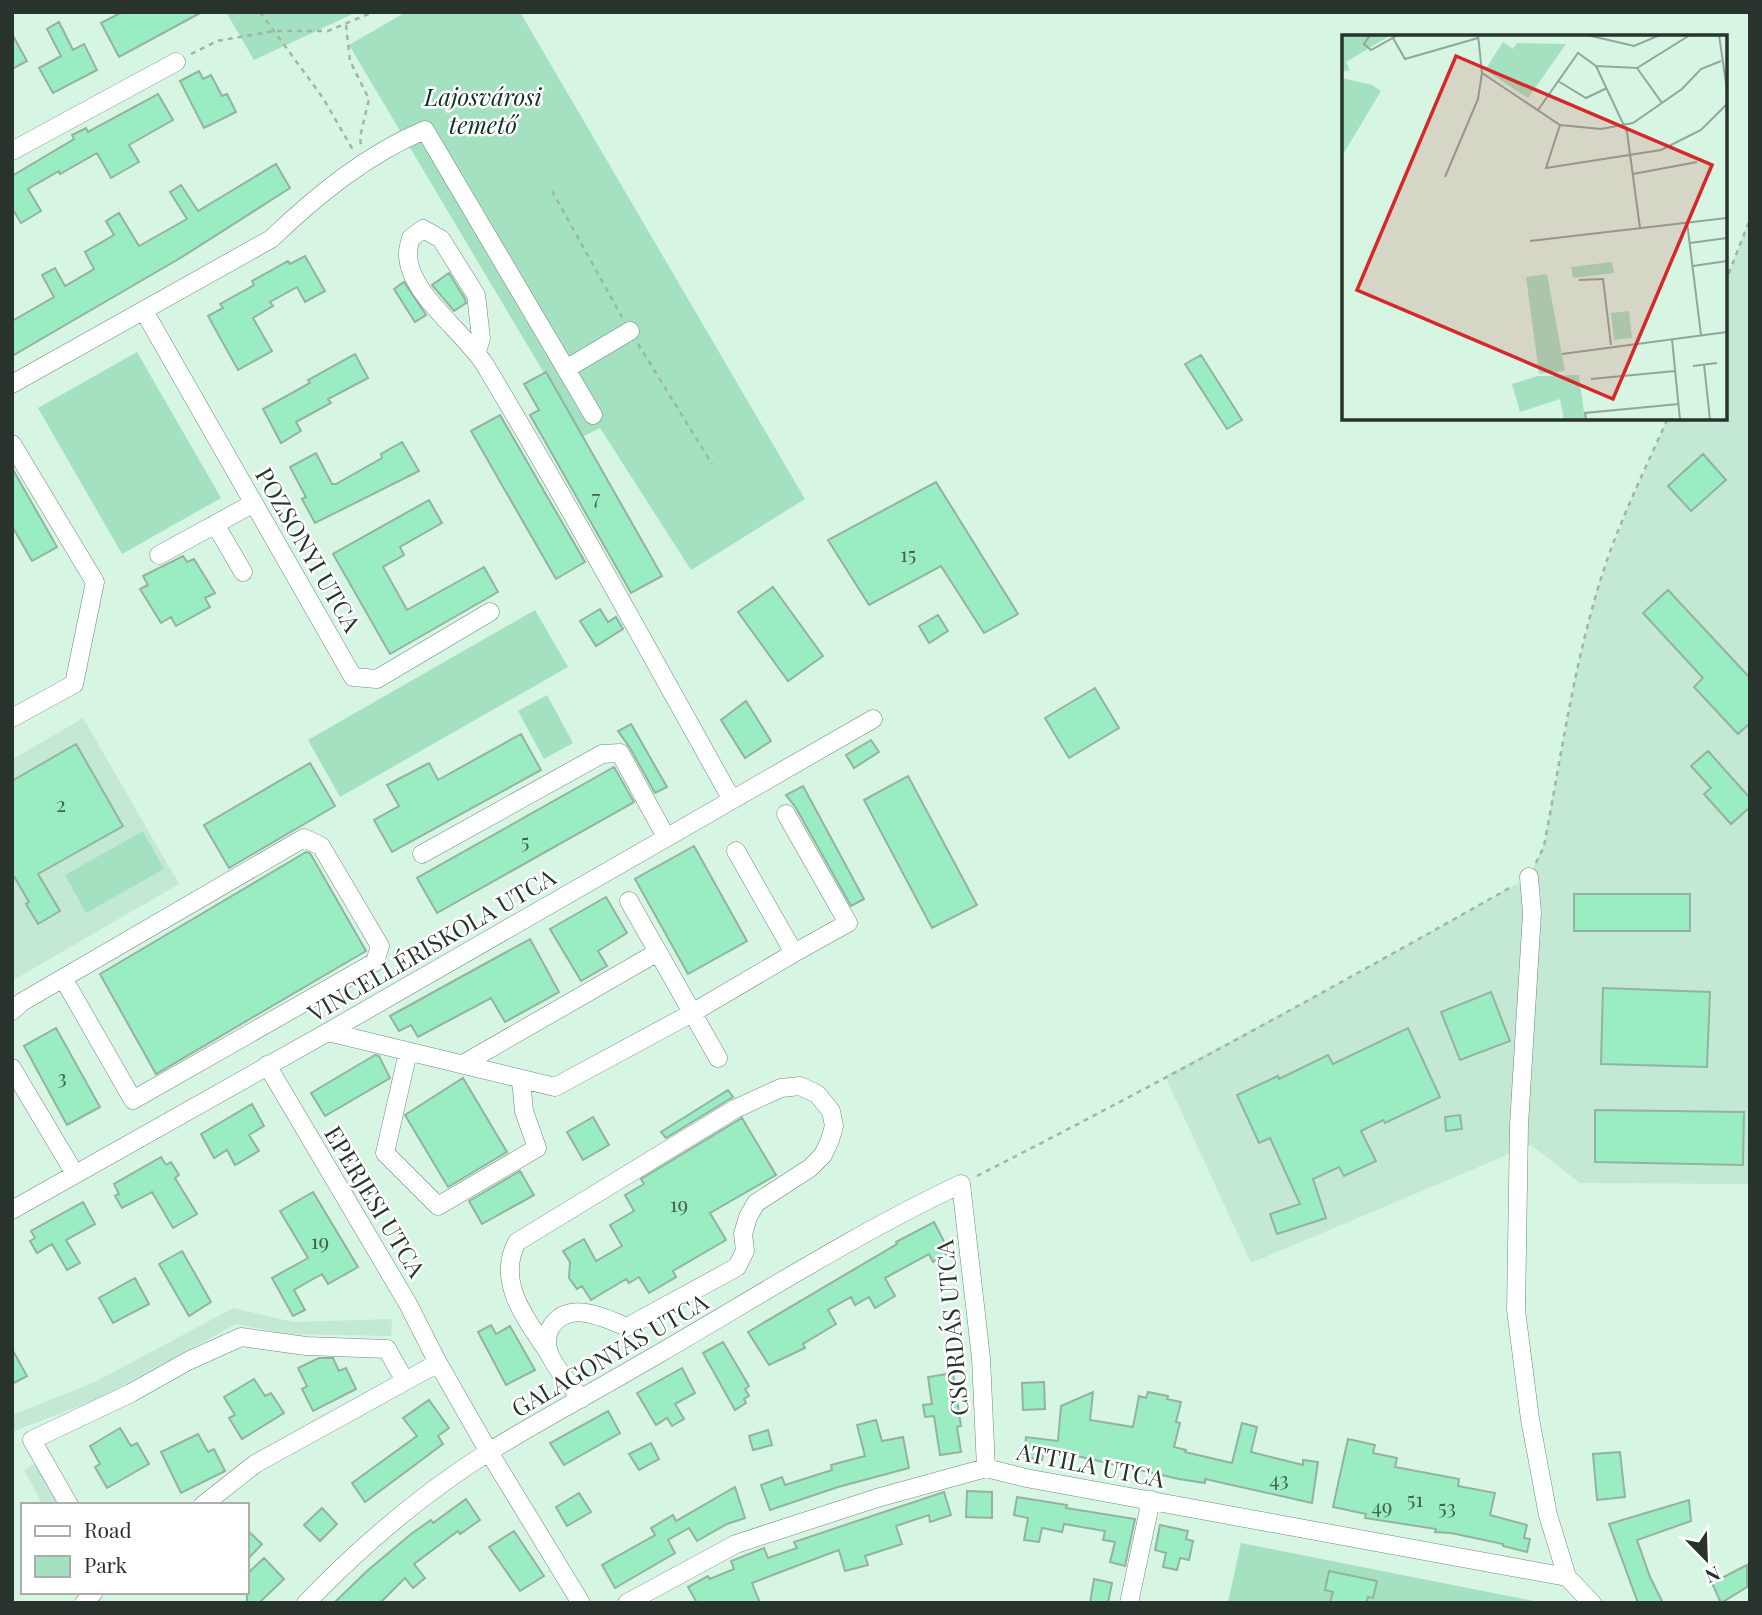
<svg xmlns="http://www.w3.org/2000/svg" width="1762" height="1615" font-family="'Playfair Display',serif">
  <rect width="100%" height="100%" fill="#d6f5e3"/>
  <path fill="#c3e9d4" d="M1750,219v965l-170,-1 -49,-38 -280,118 -86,-187 184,-98 180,-101 15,-32 31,-167 21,-85 32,-85 40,-90h57v-135z
    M83,718l96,166 -167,97v-221z
    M233,1308l60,14 99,-3 -1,17 -104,-2 -51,-10 -134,73 -90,35v-17l83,-33z
    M37,1463l23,42h-17l-19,-35z"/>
  <path fill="#a3e1c0" d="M226,12h131l-103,48z
    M406,12h114l285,487 -114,71 -91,-142 -18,9 -233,-392z
    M137,352l84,146 -99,56 -84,-146z
    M535,610l33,57 -228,130 -32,-57z
    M547,695l26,48 -29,16 -26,-48z
    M143,831l21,38 -78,44 -21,-38z
    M1241,1543l303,60h-316z"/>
  <path fill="#9aedc2" stroke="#94b2a1" stroke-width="2" d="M122,12h80l-83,45 -18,-34z
    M59,22l14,28 11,-6 13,26 -44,23 -14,-25 22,-12 -14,-27z
    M12,34l15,27 -15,8z
    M199,71l4,8 8,-4 11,21 5,-2 9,18 -32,16 -24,-47z
    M158,94l15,26 -44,25 10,17 -28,16 -14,-25 -37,21 -1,-3 -31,18 13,22 -20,12 -9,-15v-32l62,-37 -2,-4 14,-7 2,4z
    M276,164l14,24 -108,69 -170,99v-35l42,-24 -12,-22 13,-7 10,18 29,-17 -9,-17 29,-17 -8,-14 13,-8 20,33 48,-27 -17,-27 11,-7 17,26z
    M305,256l20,35 -20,11 -8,-15 -27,15 3,4 -20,12 19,33 -34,19 -30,-54 15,-8 -3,-4 34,-19 -2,-4 36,-20 2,3z
    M449,273l16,26 1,4 -12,8 -22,-26z
    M404,282l22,33 -11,7 -21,-33z
    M355,354l13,24 -40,21 3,4 -35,19 5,9 -20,12 -18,-34 47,-26 -2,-3z
    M1201,355l41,65 -15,9 -42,-65z
    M546,372l116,204 -31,17 -101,-178 9,-5 -15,-26z
    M500,415l85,147 -29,17 -85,-148z
    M402,442l17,29 -104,52 -13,-24 4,-2 -16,-30 26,-14 16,31h4l46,-26 -1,-4z
    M1703,454l23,26 -35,31 -23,-25z
    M12,468l45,79 -25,14 -20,-35z
    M936,482l82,132 -34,19 -43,-67 -72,39 -41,-65z
    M429,500l13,23 -42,24 4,8 -21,12 24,43 77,-43 14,25 -108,62 -57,-100z
    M183,556l4,6 7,-3 21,34 -10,5 5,9 -34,19 -5,-9 -10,6 -21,-34 8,-4 -5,-9z
    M773,587l50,69 -35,25 -50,-69z
    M1668,590l82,88v45l-12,11 -44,-47 9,-9 -60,-65z
    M600,609l8,13 8,-5 7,12 -27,17 -16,-25z
    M938,615l10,16 -19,12 -10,-17z
    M1095,688l24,40 -50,30 -24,-40z
    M746,701l25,40 -26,17 -24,-38z
    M631,724l36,63 -12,6 -25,-45 -12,-17z
    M521,734l20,36 -149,82 -18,-32 25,-14 -12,-21 42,-22 9,17z
    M871,740l8,12 -25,16 -8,-13z
    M76,744l47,82 -85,48 22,37 -22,13 -12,-20 3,-2 -17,-29v-92z
    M1708,751l42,47v9l-19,17 -27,-30 7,-6 -20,-22z
    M310,763l25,43 -106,62 -25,-43z
    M614,767l20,35 -197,111 -20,-35z
    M908,776l69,129 -45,23 -68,-128z
    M803,786l61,113 -13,7 -55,-98 -10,-13z
    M694,846l53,95 -59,33 -53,-95z
    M306,852l4,1 56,98 -210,123 -56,-100z
    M1574,894h116v37h-116z
    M606,897l21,36 -29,18 9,15 -26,15 -31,-52z
    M530,939l29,53 -54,30 -14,-24 -73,39 -7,-12 -12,6 -9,-15z
    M1603,988l107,4 -3,75 -106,-3z
    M1491,992l19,49 -50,19 -19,-48z
    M56,1028l44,79 -33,18 -43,-79z
    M1408,1028l32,69 -55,26 -2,-3 -22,11 15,30 -32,15 -5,-9 -26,12 13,39 -49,16 -7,-20 30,-10 -30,-66 -11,5 -22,-48 41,-19 1,3 49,-24 5,9z
    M375,1055l4,1 11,22 -65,38 -14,-23z
    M463,1078l44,74 -59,35 -43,-72z
    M728,1090l5,7 -67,41 -5,-6z
    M252,1104l12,22 -15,9 10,16 -24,14 -8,-15 -13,8 -13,-24z
    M1595,1110l149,2 -1,53 -148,-3z
    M1460,1115l2,14 -16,2 -1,-14z
    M593,1117l16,28 -26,15 -16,-28z
    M742,1118l34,57 -66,38 16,27 -53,31 3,6 -27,16 -10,-16 -10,6 -3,-4 -35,21 -9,-14 -5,3 -8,-11 1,-16 -7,-11 21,-12 12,22 26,-15 -12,-21 24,-14 -9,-16 19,-11 -3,-5z
    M161,1157l5,8 5,-3 8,13 -4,3 22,36 -24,14 -21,-36 -30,16 -7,-12 4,-2 -5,-10z
    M520,1171l14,24 -52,29 -13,-23z
    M313,1192l45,75 -30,17 -6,-10 -28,16 11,20 -12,6 -21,-38 36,-20 -28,-47z
    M83,1202l12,22 -29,16 14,23 -13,7 -15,-26 -15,9 -7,-12 5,-3 -4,-7z
    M934,1222l16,31 -17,9 -4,-8 -44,24 10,18 -20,12 -6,-11 -14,8 -4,-8 -23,13 8,14 -33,20 2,4 -36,17 -21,-33 149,-88 -1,-2z
    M182,1251l29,51 -22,14 -30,-52z
    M135,1278l14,26 -36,19 -14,-25z
    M491,1325l5,9 14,-8 25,44 -29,15 -28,-53z
    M723,1342l26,44 -4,3 4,7 -5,3 2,4 -11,7 -32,-57z
    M12,1349l15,27 -15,8z
    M319,1358h14l6,13 7,-3 10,21 -43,22 -11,-22 5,-3 -9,-18z
    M682,1368l13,25 -20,11 9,15 -12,7 -5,-8 -11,7 -19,-32z
    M953,1373l8,53 -4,1 4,25 -21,3 -6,-39 -9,1 -2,-12 9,-1 -4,-27z
    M254,1379l11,17 6,-3 13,20 -42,26 -13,-21 6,-3 -11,-18z
    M1044,1382l1,27 -22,1 -1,-27z
    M1093,1392l-3,28 43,7 6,-31 7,2 2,-6 20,4 -1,3 14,3 -5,20 4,1 -6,24 12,3 -1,2 47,11 10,-40 15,4 -6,25 52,13v-5l15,2 -6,41 -107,-24v4l-26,-4 -111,-25v4l-25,-4 -1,6 -18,-3 2,-20 32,4 3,-35z
    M429,1400l20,28 -11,8 5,8 -78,58 -13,-19 65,-47 -14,-18z
    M608,1411l12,22 -56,32 -14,-22z
    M876,1420l6,21 21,-4 6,31 -71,19 -68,23 -9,-25 21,-8 3,8 47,-15 -1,-5 34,-9 -8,-31z
    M120,1428l11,18 6,-3 12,21 -42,24 -12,-21 5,-3 -10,-18z
    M768,1430l4,15 -19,5 -4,-14z
    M198,1434l10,18 6,-3 11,22 -44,22 -20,-41z
    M1348,1439l27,6 -2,8 24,5 -2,9 64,12 -1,7 37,7 -5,22 37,10 -3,13 6,1 -3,13 -24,-6v-2l-52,-11 -16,-1 1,-3 -71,-11 1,-4 -33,-7z
    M651,1443l8,16 -20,11 -10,-16z
    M1620,1452l5,45 -28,3 -4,-46z
    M735,1487l10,31 -18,6 -30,17 -8,-13 -21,12 7,13 -60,35 -13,-23 53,-30 -4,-7 22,-13 3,6z
    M967,1491l25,1v26l-26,-1z
    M944,1492l7,23 -21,7 -1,-7 -33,11 6,18 -37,12 3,9 -23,6 -6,-21 -19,7 -68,26 8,20h-63l-9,-16 20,-11 2,3 24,-10 -3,-8 33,-13 4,10 29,-10 -3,-6z
    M579,1493l12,19 -24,14 -11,-19z
    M1017,1497l50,8 -1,3 69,11 -10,47 -15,-4 5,-20 -12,-2 2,-9 -41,-7 -2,8 -20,-4 -3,14 -15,-2 4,-22 -14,-3z
    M466,1499l14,21 -20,14 -2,-3 -44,33 11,14 -12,10 -8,-10 -25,25h-46l33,-32 44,-37 20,-14 2,3z
    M1689,1500l2,21 -54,19 13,37 13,26h-25l-29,-79z
    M322,1508l15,16 -17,17 -16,-16z
    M1160,1525l28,6 -2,8 7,2 -4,19 -9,-2 -3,12 -14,-3 3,-14 -11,-3z
    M247,1530l15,14 -15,16z
    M514,1531l30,45 -24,15 -31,-44z
    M264,1558l20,21 -25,24h-12v-29z
    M1747,1565v22l-26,16 -9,-20z
    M1329,1571l48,10 -4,17 -5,-1 -2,6h-36l3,-11 -8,-2z
    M1094,1579l18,4 -4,20h-18z"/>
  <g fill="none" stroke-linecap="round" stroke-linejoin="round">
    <g stroke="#6d8a7a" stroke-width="19">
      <path id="minor" d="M12,151l164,-89
        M144,311l209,366 24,2 113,-67
        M477,352l4,-14 -5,-43 -35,-56 -18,-10 -12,9c-1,4 -3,10 -3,15 -1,40 57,79 77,112 86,143 166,290 247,435
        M566,369l64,-38
        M12,384l259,-145c45,-43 96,-85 154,-109l168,285
        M12,444l83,138 -21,102 -62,34
        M215,524l28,48
        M159,555l95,-52
        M786,814l62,109 -54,30
        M422,854l180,-100 18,-1 46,84
        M1529,877l3,36 -13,212 -3,185 14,109 18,96 19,62 25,26
        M629,901l89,157
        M12,1011l10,-9 282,-164 17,8 59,100 -5,16 -242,138 -70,-122
        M328,1032l227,55 137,-74 102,-60 -58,-102
        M408,1052l-23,101 53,53 99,-58 -13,-37 -3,-32
        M463,1064l195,-112
        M267,1065l141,239 30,59 51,89 92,151
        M12,1068l63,106
        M12,1210l316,-178 545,-313
        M550,1355c-22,-34 -55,-72 -33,-113l218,-133 46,-21 19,-2 17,8 14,17 3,15 -4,14 -7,15 -13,13 -54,35 -8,14 -5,17 2,17 -8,16 -110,60c-23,-9 -58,-28 -76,0 -5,8 -5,16 -2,26 6,16 22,32 32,46
        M69,1505l-37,-65 99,-47 57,-32 53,-24 65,9 81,3 18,32
        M203,1505l52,-41 183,-101
        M84,1603l10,-11
        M306,1603c55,-57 117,-110 184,-152 56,-34 114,-65 170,-98 100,-58 197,-120 301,-169l20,174 5,110
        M627,1603l109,-59 141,-46 109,-30 40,10 541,99
        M1129,1603l22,-103"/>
    </g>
    <path stroke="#9eb6a8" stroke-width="2.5" stroke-dasharray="5 5" stroke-linecap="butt" d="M260,12l63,86 30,52
      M346,25l4,36 19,38 -9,38 1,9
      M191,54l26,-13 57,-10h54l45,-19
      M552,191l70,126
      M1725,283l25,-64
      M638,344l74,120
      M1536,863l8,-17c16,-84 28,-169 52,-251 17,-61 46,-119 72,-177
      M977,1176c181,-92 359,-190 536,-290"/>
    <use href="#minor" stroke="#fff" stroke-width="18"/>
  </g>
  <g text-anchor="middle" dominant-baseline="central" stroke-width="5" stroke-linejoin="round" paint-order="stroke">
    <g font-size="21" fill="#446252">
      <text x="596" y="496">7</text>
      <text x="908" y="553">15</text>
      <text x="61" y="803">2</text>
      <text x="525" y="840">5</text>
      <text x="62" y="1076">3</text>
      <text x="679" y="1203">19</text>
      <text x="320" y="1240">19</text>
      <text x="1279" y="1478">43</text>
      <text x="1415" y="1498">51</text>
      <text x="1382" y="1505">49</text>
      <text x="1447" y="1506">53</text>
    </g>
    <g font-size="24" font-style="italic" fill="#0c3121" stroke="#fff">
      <text x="483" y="96">Lajosvárosi<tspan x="483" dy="28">temető</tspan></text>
    </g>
    <g font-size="24" fill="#27332c" stroke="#fff">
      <text transform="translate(309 549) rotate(60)">POZSONYI UTCA</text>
      <text transform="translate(431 944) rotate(-30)">VINCELLÉRISKOLA UTCA</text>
      <text transform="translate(376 1201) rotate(59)">EPERJESI UTCA</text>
      <text transform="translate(951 1328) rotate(-95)">CSORDÁS UTCA</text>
      <text transform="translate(609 1354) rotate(-30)">GALAGONYÁS UTCA</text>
      <text transform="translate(1091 1464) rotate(11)">ATTILA UTCA</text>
    </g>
  </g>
  <g transform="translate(1342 35)">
    <rect width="385" height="385" fill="#d6f5e3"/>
    <path d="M0,0h47v1l-43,26 4,8 -8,2zM161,7l10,7 4,-6 49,1 -38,54 -43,-28zM0,43l30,7 9,6 -39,65zM270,227l2,11 -41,5 -2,-11zM205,239l18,97 -26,3 -13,-97zM287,276l3,27 -18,2 -3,-27zM237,340l6,45h-21l-4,-21 -40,13 -8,-28 26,-8z" fill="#a3e1c0"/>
    <path fill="none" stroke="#90a79a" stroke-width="2" d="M28,0l-6,9 7,6 27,-15M245,0l47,11 26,-11M377,0l8,55M51,3l12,21 73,-21M254,31l31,66 13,96M295,33l25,35M140,38l78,52 41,4 32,-6 49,-34 19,-20 20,-8M216,46l28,17 21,-10M196,75l40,-57 18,13 41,2 53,-33M218,90l-14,43 115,-18 40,-20 26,-26M291,139l64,-12M103,142l33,-78 4,-26 -4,-38M345,187l14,113M188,206l197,-23M348,208l37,-5M351,231l34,-5M237,245l24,-1 8,66M330,304l8,81M220,319l165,-22M362,329l6,56M351,331l24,-3M249,344l84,-8M244,385l-1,-7 94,-9"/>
    <path fill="#d62828" fill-opacity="0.15" stroke="#d62828" stroke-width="3.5" d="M114,21l256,109 -99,234 -256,-109z"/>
    <rect width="385" height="385" fill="none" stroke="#27332c" stroke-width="3.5"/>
  </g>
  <rect width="1762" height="1615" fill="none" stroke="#27332c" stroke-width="28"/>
  <rect x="21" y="1503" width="228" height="91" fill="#ffffff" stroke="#a9adab" stroke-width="2"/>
  <rect x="35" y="1526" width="35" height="10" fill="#ffffff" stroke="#a9adab" stroke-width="2"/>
  <text x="84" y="1538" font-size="21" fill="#27332c">Road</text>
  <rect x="35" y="1556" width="35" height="21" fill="#a3e1c0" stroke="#a9adab" stroke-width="2"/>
  <text x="84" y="1573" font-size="21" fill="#27332c">Park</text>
  <g transform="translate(1706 1559) rotate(157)" stroke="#ffffff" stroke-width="5" paint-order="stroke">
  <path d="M0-5L12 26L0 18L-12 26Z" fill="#27332c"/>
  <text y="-10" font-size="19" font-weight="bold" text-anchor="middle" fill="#27332c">N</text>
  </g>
</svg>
